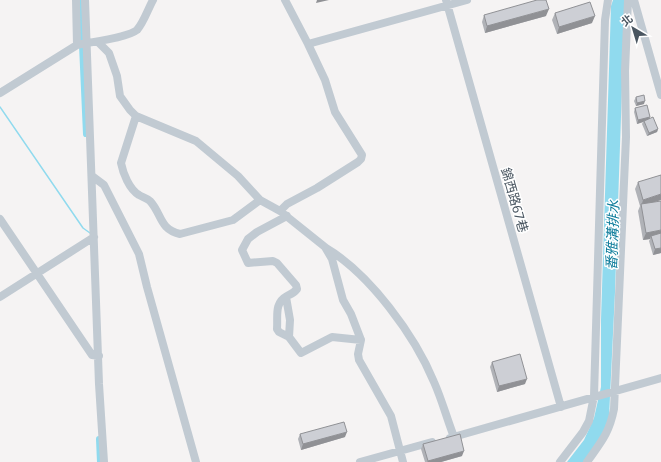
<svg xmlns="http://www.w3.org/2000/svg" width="661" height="462" font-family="'Noto Sans','Noto Sans TC',sans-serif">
  <rect width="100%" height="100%" fill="#f5f3f3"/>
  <path fill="#90daee" d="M613,0h12l-10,292 -6,125 -7,19 -19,26h-16l17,-22 10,-22 7,-31v-67l10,-314z"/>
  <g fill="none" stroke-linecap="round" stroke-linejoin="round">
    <path stroke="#90daee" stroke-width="1.5" d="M0,107l83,121 7,5"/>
    <path stroke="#90daee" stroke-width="6" d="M80,0l6,134
      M99,439l1,23"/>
    <path stroke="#c1cad2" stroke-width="8" d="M76,0l1,45
      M85,0l14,384 5,78
      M446,0l115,407
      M634,0l27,95
      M98,42l11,11 8,23 3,20 10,14 6,6 60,25 42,35 22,24 20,11 45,36 7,12 11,41 8,14 10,26 -3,14 1,6 32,56 12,46
      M308,44l159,-44
      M0,93l77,-48c13,-3 50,-7 60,-15 7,-8 11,-21 16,-30
      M136,116l-15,47c2,10 8,26 18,32 3,2 8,3 11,6 12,13 9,28 30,33l53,-14 27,-20
      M92,176l12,9 35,69 8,33 49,175
      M280,211l7,-7 30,-16 41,-26 3,-3 1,-4 -27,-43 -10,-32 -17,-36 -23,-44
      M287,216l-30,16 -9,7 -6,11 6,13 25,-2 4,2 19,22 1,4c-3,4 -6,5 -10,7 -13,7 -9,20 -10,33l2,3 10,5 12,16 31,-16 29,3
      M0,219l92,136 7,1
      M326,248c44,26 89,88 108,134 8,18 13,37 20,55
      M0,297l94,-60
      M286,297l4,23 -1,17
      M450,438l211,-60
      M360,462l72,-20
      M560,462l23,-30 6,-11 5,-25 11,-376 3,-20
      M587,462c14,-20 22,-28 27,-53l12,-272 -1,-66 3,-71"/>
  </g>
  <path fill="#b0b2b7" d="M555,13l37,10 -35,11 -5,-14z
    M484,15l62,1 -61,17 -3,-11z
    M636,97l8,7 -8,2 -2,-5z
    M635,108l14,10 9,11 -1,3 -10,4 -5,-12 1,-2 -6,2 -3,-12z
    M638,182l23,71 -8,2 -4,-14 1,-2 -7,1 -5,-29 2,-5 -5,-17z
    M492,362l33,22 -28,8 -7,-25z
    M300,434l45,3 -44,13 -3,-11z
    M423,444l39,12 -21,6h-16l-4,-13z"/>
  <path fill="#909195" d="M317,0h12l-13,3z
    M549,9l-3,7 -61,17 2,-7z
    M595,16l-3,7 -35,11 2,-7z
    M645,101l-1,3 -8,2 1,-3z
    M650,117l-1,3 -5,1 -1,1 -6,2 1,-4z
    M658,129l-1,3 -10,4 2,-3z
    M661,194v6l-20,7 2,-7z
    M661,230v7l-10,-1 -1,3 -7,1 3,-7z
    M661,248v5l-8,2 2,-6z
    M527,379l-2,5 -28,8 2,-6z
    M347,432l-2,5 -44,13 2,-6z
    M464,451l-2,5 -21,6h-14l1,-1z"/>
  <path fill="#cdcfd5" stroke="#909195" d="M537,0h9l3,9 -62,17 -3,-11z
    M590,2l5,14 -36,11 -4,-14z
    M644,95l1,6 -8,2 -1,-6z
    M647,105l3,12 -12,3 -3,-12z
    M653,117l5,12 -9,4 -5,-12z
    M661,175v19l-18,6 -5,-18z
    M661,201v29l-15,3 -5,-29z
    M661,233v15l-6,1 -4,-13z
    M520,354l7,25 -28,7 -7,-24z
    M344,422l3,10 -44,12 -3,-10z
    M460,434l4,17 -36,10 -5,-17z"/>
  <g text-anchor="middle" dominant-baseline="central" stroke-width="3" stroke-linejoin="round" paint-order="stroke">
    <g font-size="13" fill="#4a5661" stroke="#fff">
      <text transform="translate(515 200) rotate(74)">錦西路67巷</text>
    </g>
    <g font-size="14" font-style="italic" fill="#0c7c9b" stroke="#fff">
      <text transform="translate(612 235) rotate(-88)">番雅溝排水</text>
    </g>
  </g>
  <g transform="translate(633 28) rotate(322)" stroke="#ffffff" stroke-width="3" paint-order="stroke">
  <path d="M0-3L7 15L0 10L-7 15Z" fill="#4a5661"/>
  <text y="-6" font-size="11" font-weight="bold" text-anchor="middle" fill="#4a5661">北</text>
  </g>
</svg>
